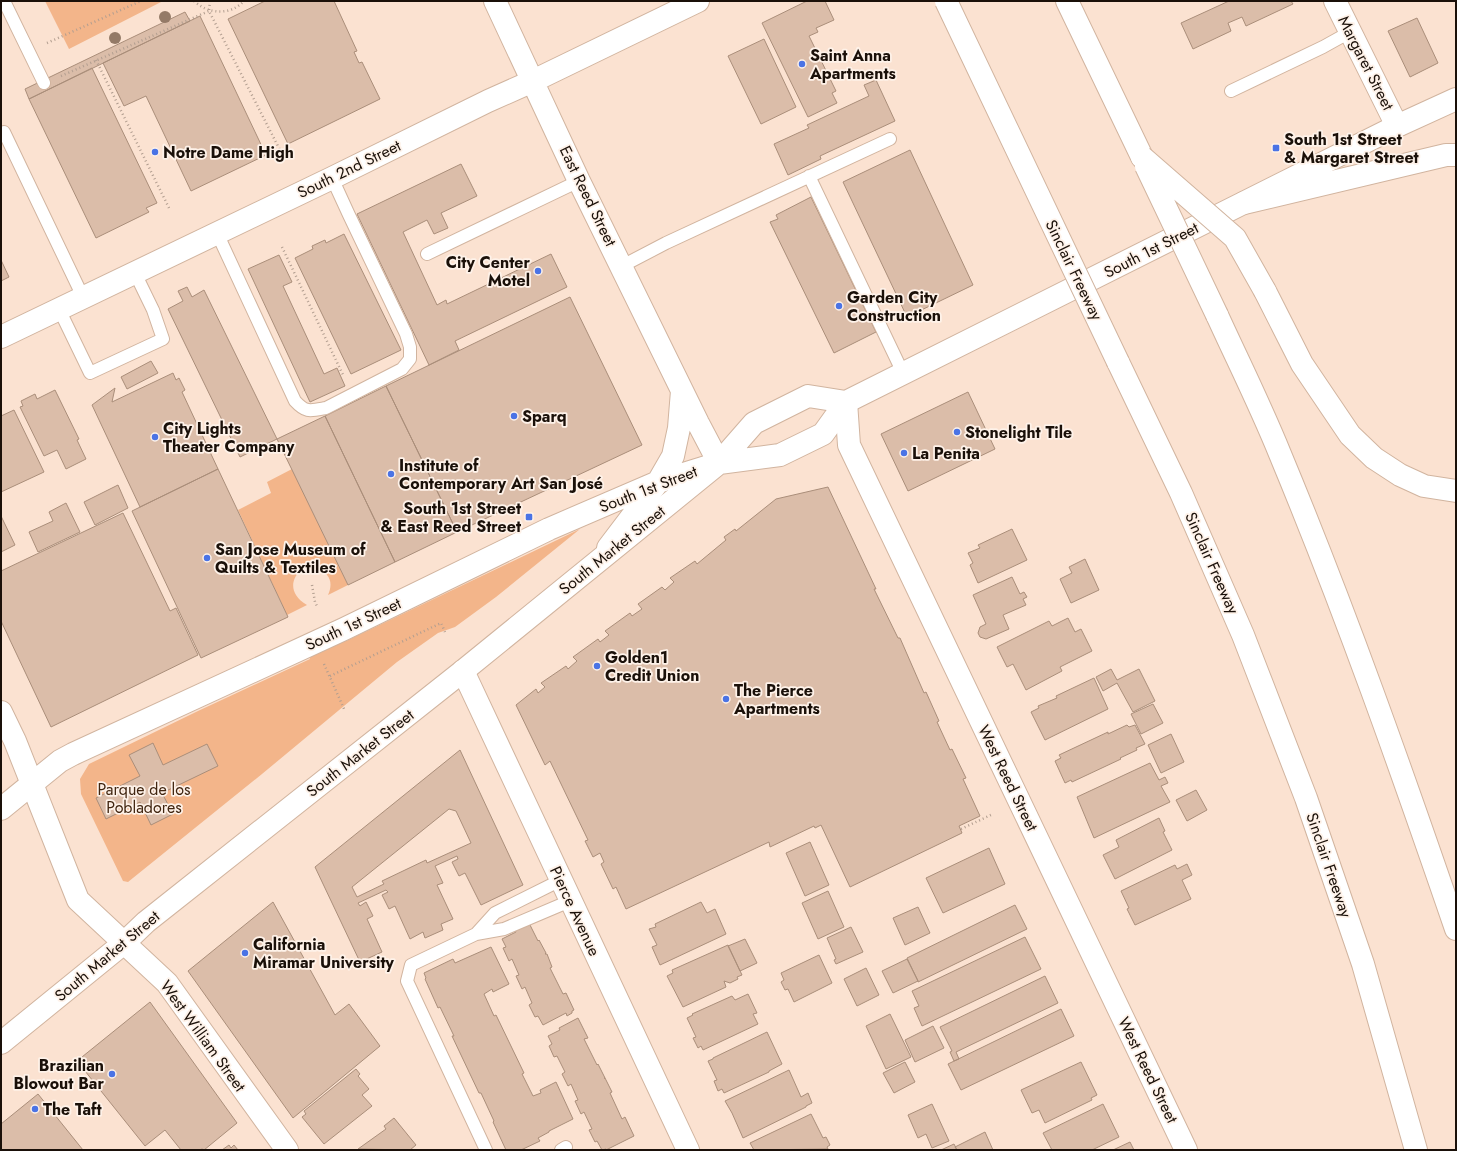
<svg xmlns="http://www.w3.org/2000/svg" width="1457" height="1151" font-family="Jost,sans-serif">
  <rect width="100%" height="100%" fill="#fbe2d1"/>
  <path fill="#f3b58a" d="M45,1h118l-94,48z
    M292,469l56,116 -20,10c3,-7 4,-14 -1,-20 -19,-24 -53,11 -20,30l-20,10 -49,-105 33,-17 -4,-11z
    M580,529l-84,68 -41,30 -17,6 -41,29 -135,112 -134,108 -5,-1 -42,-87 -1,-15 9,-15 109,-53 112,-52 -1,-4 35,-17 2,3z"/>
  <path fill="#dbbda9" stroke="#aa8e7a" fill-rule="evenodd" d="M265,1h69l23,50 -3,1 5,11 3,-1 18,37 -92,45 -60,-125z
    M807,1h18l9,19 -18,8 2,4 -9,4 27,55 -4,2 5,10 -29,14 -46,-94z
    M1229,1h62l2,3 -47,22 -4,-9 -14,6 3,8 -38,18 -12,-26z
    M185,12l5,9 -161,78 -4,-10z
    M200,16l66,139 -75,36 -45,-95 -22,10 -21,-43z
    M1417,18l21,45 -28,14 -22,-46z
    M764,39l32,68 -35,17 -33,-68z
    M92,68l65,135 -11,5 3,4 -53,26 -67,-139z
    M876,80l19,41 -75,35 1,3 -33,16 -14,-31 35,-16 -2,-3 62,-29 -5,-11z
    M910,150l63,135 -66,32 -64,-135z
    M461,164l16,32 -36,17 7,15 -14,6 -7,-14 -24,12 34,73 9,-5 1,4 104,-50 16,33 -112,54 4,9 -30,15 -72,-151z
    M811,197l65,135 -42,21 -64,-131 8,-3 -2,-4z
    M344,234l57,116 -50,24 -56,-116 18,-9 -1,-3 13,-6 1,3z
    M279,255l13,27 -9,4 41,88 13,-6 8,18 -35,16 -62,-133z
    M1,260l8,17 -8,4z
    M187,287l5,10 12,-7 73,149 -37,18 -72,-148 15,-8 -5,-10z
    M570,297l72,148 -185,87 -71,-146z
    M151,361l7,12 -31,16 -6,-12z
    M173,373l3,7 3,-2 6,12 -3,2 36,77 -78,38 -48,-102 23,-17 -3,14z
    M386,386l71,146 -62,30 -70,-146z
    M55,390l24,49 -2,1 9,19 -20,10 -9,-19 -13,6 -24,-49 3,-1 -2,-5 14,-7 2,5z
    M968,392l27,57 -87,42 -27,-57z
    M14,410l30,62 -43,20v-76z
    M325,416l70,146 -47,23 -71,-146z
    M218,469l70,148 -87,41 -69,-147z
    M118,485l10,23 -33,17 -11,-23z
    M828,487l48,102h-2l24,49h2l24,55 2,-1 13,29 -2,1 13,28 2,-1 14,29 -3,1 17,37 -21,10 3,7 -112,54 -29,-62 -6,3 -1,-2 -44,21 -1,-5 -143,67 -10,-22 -3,2 -12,-25 3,-2 -4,-9 -7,4 -8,-16 3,-1 -38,-79 -5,4 -29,-60 20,-16 2,4 7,-6 -4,-4 25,-17 2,3 9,-8 -4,-4 25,-18 2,3 9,-7 -4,-4 25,-18 2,3 10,-7 -4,-5 24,-17 3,3 9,-8 -4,-4 25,-17 2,3 29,-24 -2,-3 11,-8 1,2 40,-32z
    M66,503l14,29 -42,20 -9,-20 24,-11 -4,-9z
    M123,513l47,98 6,-3 22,47 -147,72 -50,-106v-50z
    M1,516l14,29 -14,7z
    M1012,529l15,31 -49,23 -8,-18 3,-2 -5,-10 12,-5 -2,-3z
    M1085,559l14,31 -28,13 -11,-24 12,-6 -3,-6z
    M1012,577l8,17 4,-2 3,5 -4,2 3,6 -23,10 6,14 -23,10 -6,-2 -2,-4 2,-6 6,-3 -13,-29z
    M1068,618l7,14 6,-3 11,22 -32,16 2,4 -36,19 -13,-26 -6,3 -10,-20 52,-26 3,5z
    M1111,669l6,11 22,-11 16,32 -22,11 -16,-29 -14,8 -7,-14z
    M1094,678l14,31 -63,31 -14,-28 8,-4 -1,-2 19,-8 -1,-2z
    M1153,704l10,19 -22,11 -10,-20z
    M1127,725l2,2 6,-2 10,19 -9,4 1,2 -17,8 1,1 -49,23 -1,-2 -6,3 -10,-22 6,-3 -2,-3 49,-23v2z
    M1171,734l13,28 -23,11 -13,-28z
    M153,743l10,22 44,-21 11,22 -56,27 11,21 -22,11 -11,-23 -34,17 -10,-21 44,-22 -11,-21z
    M460,750l63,135 -42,20 -16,-32 -6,3 -7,-14 6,-3 -1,-3 -22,10 8,17 -6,2 16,34 -12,5 2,6 -18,8 -2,-6 -13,7 -15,-33 -6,3 -7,-14 6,-3 -2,-2 -28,13 2,3 6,-4 7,14 -6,3 15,33 -22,10 -45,-95zM449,809l7,2 15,32 -44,20 -1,-3 -44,21 2,3 -27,13 -5,-10z
    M1150,763l9,17 6,-3 3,6 -7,3 9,16 -76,36 -17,-41z
    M1196,790l11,20 -20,11 -11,-21z
    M1159,818l6,13 -2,1 9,18 -57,29 -12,-24 16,-8 -3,-7z
    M810,842l19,43 -24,11 -19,-43z
    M989,848l16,36 -62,29 -17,-35z
    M1187,864l5,11 -10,5 9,19 -56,26 -8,-16 2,-1 -8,-17 54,-26 2,4z
    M828,891l16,36 -26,12 -16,-36z
    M273,902l62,113 14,-11 31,42 -87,72 -105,-147z
    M701,902l6,11 8,-4 11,25 -66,31 -8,-18 5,-2 -8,-16 7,-2 -1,-3z
    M1015,905l12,24 -109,53v-1l-11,-23z
    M918,907l12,26 -25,12 -12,-27z
    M529,923l9,18 1,-1 7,13 -1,1h2l5,13 -2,1 13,26 3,-1 8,17 -2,1v2l-5,3 -1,-3 -23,12 -5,-9 -3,1 -6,-12 3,-2 -7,-16 -3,2 -6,-13 3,-1 -7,-16 -3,2 -6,-13 3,-1 -4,-8 14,-7 -1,-2z
    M851,927l12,25 -27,12 -2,-4 2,-1 -9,-21z
    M1025,937l16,32 -119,57 -8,-18 5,-2 -7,-15z
    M745,939l12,24 -17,8 -12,-25z
    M728,945l14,30 -5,2 1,2 -8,4 -6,-2 2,6 -43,20 -16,-31 6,-3 -1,-3z
    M491,947l18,37 -16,8 -1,-3 -8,5 10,22 2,-1 28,58 -2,1 11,22 8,-3 -1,-3 16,-8 17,37 -24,12v1l-11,6 2,3 -19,9h-15l-13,-28 1,-1 -13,-28h-2l-27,-57h2l-14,-29 -2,1 -13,-29 1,-1 -2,-5 29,-14 2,4z
    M819,955l13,28 -38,19 -6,-13 -3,1 -4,-8 3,-2 -3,-7z
    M907,959l11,22 -25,12 -11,-22z
    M866,968l13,27 -22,11 -13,-27z
    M1045,976l13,27 -102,49 3,7 -5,2 -4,-9 2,-1 -12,-24z
    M748,994l9,19 -4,1 5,10 -55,26 -2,-4 -3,2 -5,-10 3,-1 -9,-19 6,-3 -1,-1 40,-18 3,4z
    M150,1002l87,121 -33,27 -2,-1 -2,1h-19l-16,-20 -20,16 -68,-85z
    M1061,1009l13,27 -113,54 -13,-26z
    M890,1014l21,43 -25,12 -20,-43z
    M578,1018l10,20 -4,1 13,26 1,-1 7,14h-1h1l7,14 -2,1 12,26 3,-2 9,19 -28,14v-1l-4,1 -5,-9 -2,1 -6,-12 3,-1 -8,-17 -3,2 -6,-13 3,-1 -7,-16 -3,2 -6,-12 3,-2 -8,-16 -3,1 -5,-11 3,-2 -4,-8 12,-6 -1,-2z
    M933,1026l11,22 -29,14 -10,-22z
    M767,1032l15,32 -13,7v1l-45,21 -2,-4 -4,2 -4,-10 3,-1 -9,-19 5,-2v-1z
    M905,1062l10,20 -21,11 -11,-20z
    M1081,1062l16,33 -6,3 1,2 -47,23 -6,-13 -7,3 -11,-23z
    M356,1069l4,5 -2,2 11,13 -7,6 10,11 -48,38 -22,-27 4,-3 -2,-3z
    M789,1070l12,27 7,-4 4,10 -6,3v1l-63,31 -11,-25 -7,-12z
    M38,1094l45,56h-82v-26z
    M932,1104l17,37 -17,7 -6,-14 -8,4 -10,-23z
    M1103,1104l16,33 -27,13h-40l-9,-17z
    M811,1114l12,24 3,-1 4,8 -3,2 1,2 -74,1 -4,-7z
    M394,1118l22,27 -6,5 -52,-1 28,-20 -2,-3z
    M985,1132l8,18h-36l-2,-3z
    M1130,1142l4,8h-21z
    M954,1144l3,6h-16z
    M229,1145l2,3 3,-3 4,5h-16z"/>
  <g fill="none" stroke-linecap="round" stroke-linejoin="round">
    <g stroke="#d1b49f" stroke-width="14">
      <path id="service" d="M4,1l40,82
        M1231,91l92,-44 27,-15
        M4,132l79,165
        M809,176l94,197
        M217,233l78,168c11,12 15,10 31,7l76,-39 8,-10v-12l-4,-13 -57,-119 -17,-37
        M427,254l152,-73
        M622,266l44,-23 224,-104
        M59,309l31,64 73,-34 -10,-29 -18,-37
        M476,934l19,-21 66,-33
        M486,1150l-79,-169 4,-16 65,-31 28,-5 66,-28
        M561,1150l5,-3"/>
    </g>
    <g stroke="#d1b49f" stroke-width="24">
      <path id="minor" d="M1335,1l62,125
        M846,402l3,43 337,705
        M463,671l225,479
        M1,712l14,29 63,159 89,83 120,167"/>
    </g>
    <g stroke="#d1b49f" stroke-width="24">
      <path id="tertiary" d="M1,337l331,-159 156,-77 45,-20 165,-80
        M608,548l50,-66 15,-26 6,-28 3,-37
        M1,809l59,-48 13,-7 271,-125 205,-100 109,-47 61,-19 -21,-40 -119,-242 -84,-180"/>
    </g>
    <g stroke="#d1b49f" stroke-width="24">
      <path id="primary" d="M719,463l61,-8 43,-21 23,-32 551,-276 59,-27
        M1,1043l123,-100 22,-21 317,-251 256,-208 35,-40 54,-27 38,6"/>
    </g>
    <g stroke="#d1b49f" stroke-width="24">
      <path id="motorway" d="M1067,1l75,156
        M1244,203l202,-48h10
        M1265,291l37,73 48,71 24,23 26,17 24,11 32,5
        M1217,315c21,46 44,92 63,139 65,156 121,315 176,475
        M1118,362l63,131 62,142 63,163 57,166 53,186"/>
    </g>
    <path stroke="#b29e90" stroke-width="2.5" stroke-dasharray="1 3" stroke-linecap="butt" d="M194,1c14,13 36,15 50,0
      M210,1l-1,10 73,143
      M47,43l94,-42
      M96,60l73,148
      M61,76l148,-65
      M282,247l62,130
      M312,585l3,17 3,6
      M324,664l21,47
      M330,676l111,-53 4,9
      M961,829l32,-15"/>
    <use href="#service" stroke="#fff" stroke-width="12"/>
    <use href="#minor" stroke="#fff" stroke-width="22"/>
    <use href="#tertiary" stroke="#fff" stroke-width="22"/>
    <use href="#primary" stroke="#fff" stroke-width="22"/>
    <use href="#motorway" stroke="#fff" stroke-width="22"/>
    <g stroke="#d1b49f" stroke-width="24" stroke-linecap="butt">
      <path id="motorway-bridge" d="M946,1l172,361
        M1142,157l93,81 30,53
        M1146,166l71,149"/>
    </g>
    <use href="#motorway-bridge" stroke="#fff" stroke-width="22"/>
  </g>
  <g fill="#947a67">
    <circle cx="165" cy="17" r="6"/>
    <circle cx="115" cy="38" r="6"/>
  </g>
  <g fill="#4a73e5" stroke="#fef2e9" stroke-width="1.5">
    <circle cx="802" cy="64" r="4"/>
    <rect x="1272" y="144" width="8" height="8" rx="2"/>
    <circle cx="155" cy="152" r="4"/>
    <circle cx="538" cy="271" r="4"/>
    <circle cx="839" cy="306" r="4"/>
    <circle cx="514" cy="416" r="4"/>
    <circle cx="957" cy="432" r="4"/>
    <circle cx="155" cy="437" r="4"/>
    <circle cx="904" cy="453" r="4"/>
    <circle cx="391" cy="474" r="4"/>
    <rect x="525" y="513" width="8" height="8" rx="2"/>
    <circle cx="207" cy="558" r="4"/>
    <circle cx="597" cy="666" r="4"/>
    <circle cx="726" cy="699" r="4"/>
    <circle cx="245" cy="953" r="4"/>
    <circle cx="112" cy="1074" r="4"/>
    <circle cx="35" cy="1109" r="4"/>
  </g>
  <g text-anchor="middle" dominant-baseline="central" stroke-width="3.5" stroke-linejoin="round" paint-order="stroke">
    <g font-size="16" font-weight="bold" fill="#1a1009" stroke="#fef2e9" text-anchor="start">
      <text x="810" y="55">Saint Anna<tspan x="810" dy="18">Apartments</tspan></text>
      <text x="1284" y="139">South 1st Street<tspan x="1284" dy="18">&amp; Margaret Street</tspan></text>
      <text x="163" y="152">Notre Dame High</text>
      <text x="530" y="262" text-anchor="end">City Center<tspan x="530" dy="18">Motel</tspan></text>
      <text x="847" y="297">Garden City<tspan x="847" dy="18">Construction</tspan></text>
      <text x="522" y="416">Sparq</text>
      <text x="163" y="428">City Lights<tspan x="163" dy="18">Theater Company</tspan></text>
      <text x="965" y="432">Stonelight Tile</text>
      <text x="912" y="453">La Penita</text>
      <text x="399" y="465">Institute of<tspan x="399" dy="18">Contemporary Art San José</tspan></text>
      <text x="521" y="508" text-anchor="end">South 1st Street<tspan x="521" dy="18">&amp; East Reed Street</tspan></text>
      <text x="215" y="549">San Jose Museum of<tspan x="215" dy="18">Quilts &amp; Textiles</tspan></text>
      <text x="605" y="657">Golden1<tspan x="605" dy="18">Credit Union</tspan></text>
      <text x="734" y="690">The Pierce<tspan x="734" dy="18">Apartments</tspan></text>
      <text x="253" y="944">California<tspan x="253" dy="18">Miramar University</tspan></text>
      <text x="104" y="1065" text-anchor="end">Brazilian<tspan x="104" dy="18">Blowout Bar</tspan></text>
      <text x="43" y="1109">The Taft</text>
    </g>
    <g font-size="16" fill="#1a1009" stroke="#fef2e9">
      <text transform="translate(1366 63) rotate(63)">Margaret Street</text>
      <text transform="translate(349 169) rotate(-26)">South 2nd Street</text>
      <text transform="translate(588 196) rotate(64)">East Reed Street</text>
      <text transform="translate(1151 250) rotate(-27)">South 1st Street</text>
      <text transform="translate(1074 270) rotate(64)">Sinclair Freeway</text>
      <text transform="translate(648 489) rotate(-21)">South 1st Street</text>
      <text transform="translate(612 550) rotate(-39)">South Market Street</text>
      <text transform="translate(1212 563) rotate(66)">Sinclair Freeway</text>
      <text transform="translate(353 624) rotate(-25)">South 1st Street</text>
      <text transform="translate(360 753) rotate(-38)">South Market Street</text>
      <text transform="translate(1008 778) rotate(64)">West Reed Street</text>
      <text transform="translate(1329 865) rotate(71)">Sinclair Freeway</text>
      <text transform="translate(575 911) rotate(65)">Pierce Avenue</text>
      <text transform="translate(107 956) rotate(-40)">South Market Street</text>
      <text transform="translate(203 1036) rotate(54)">West William Street</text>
      <text transform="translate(1148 1070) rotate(64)">West Reed Street</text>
    </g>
    <g font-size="16" fill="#402510" stroke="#fef2e9">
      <text x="144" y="789">Parque de los<tspan x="144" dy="18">Pobladores</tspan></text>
    </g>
  </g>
  <rect width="1457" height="1151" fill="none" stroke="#1a1009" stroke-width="4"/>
</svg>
